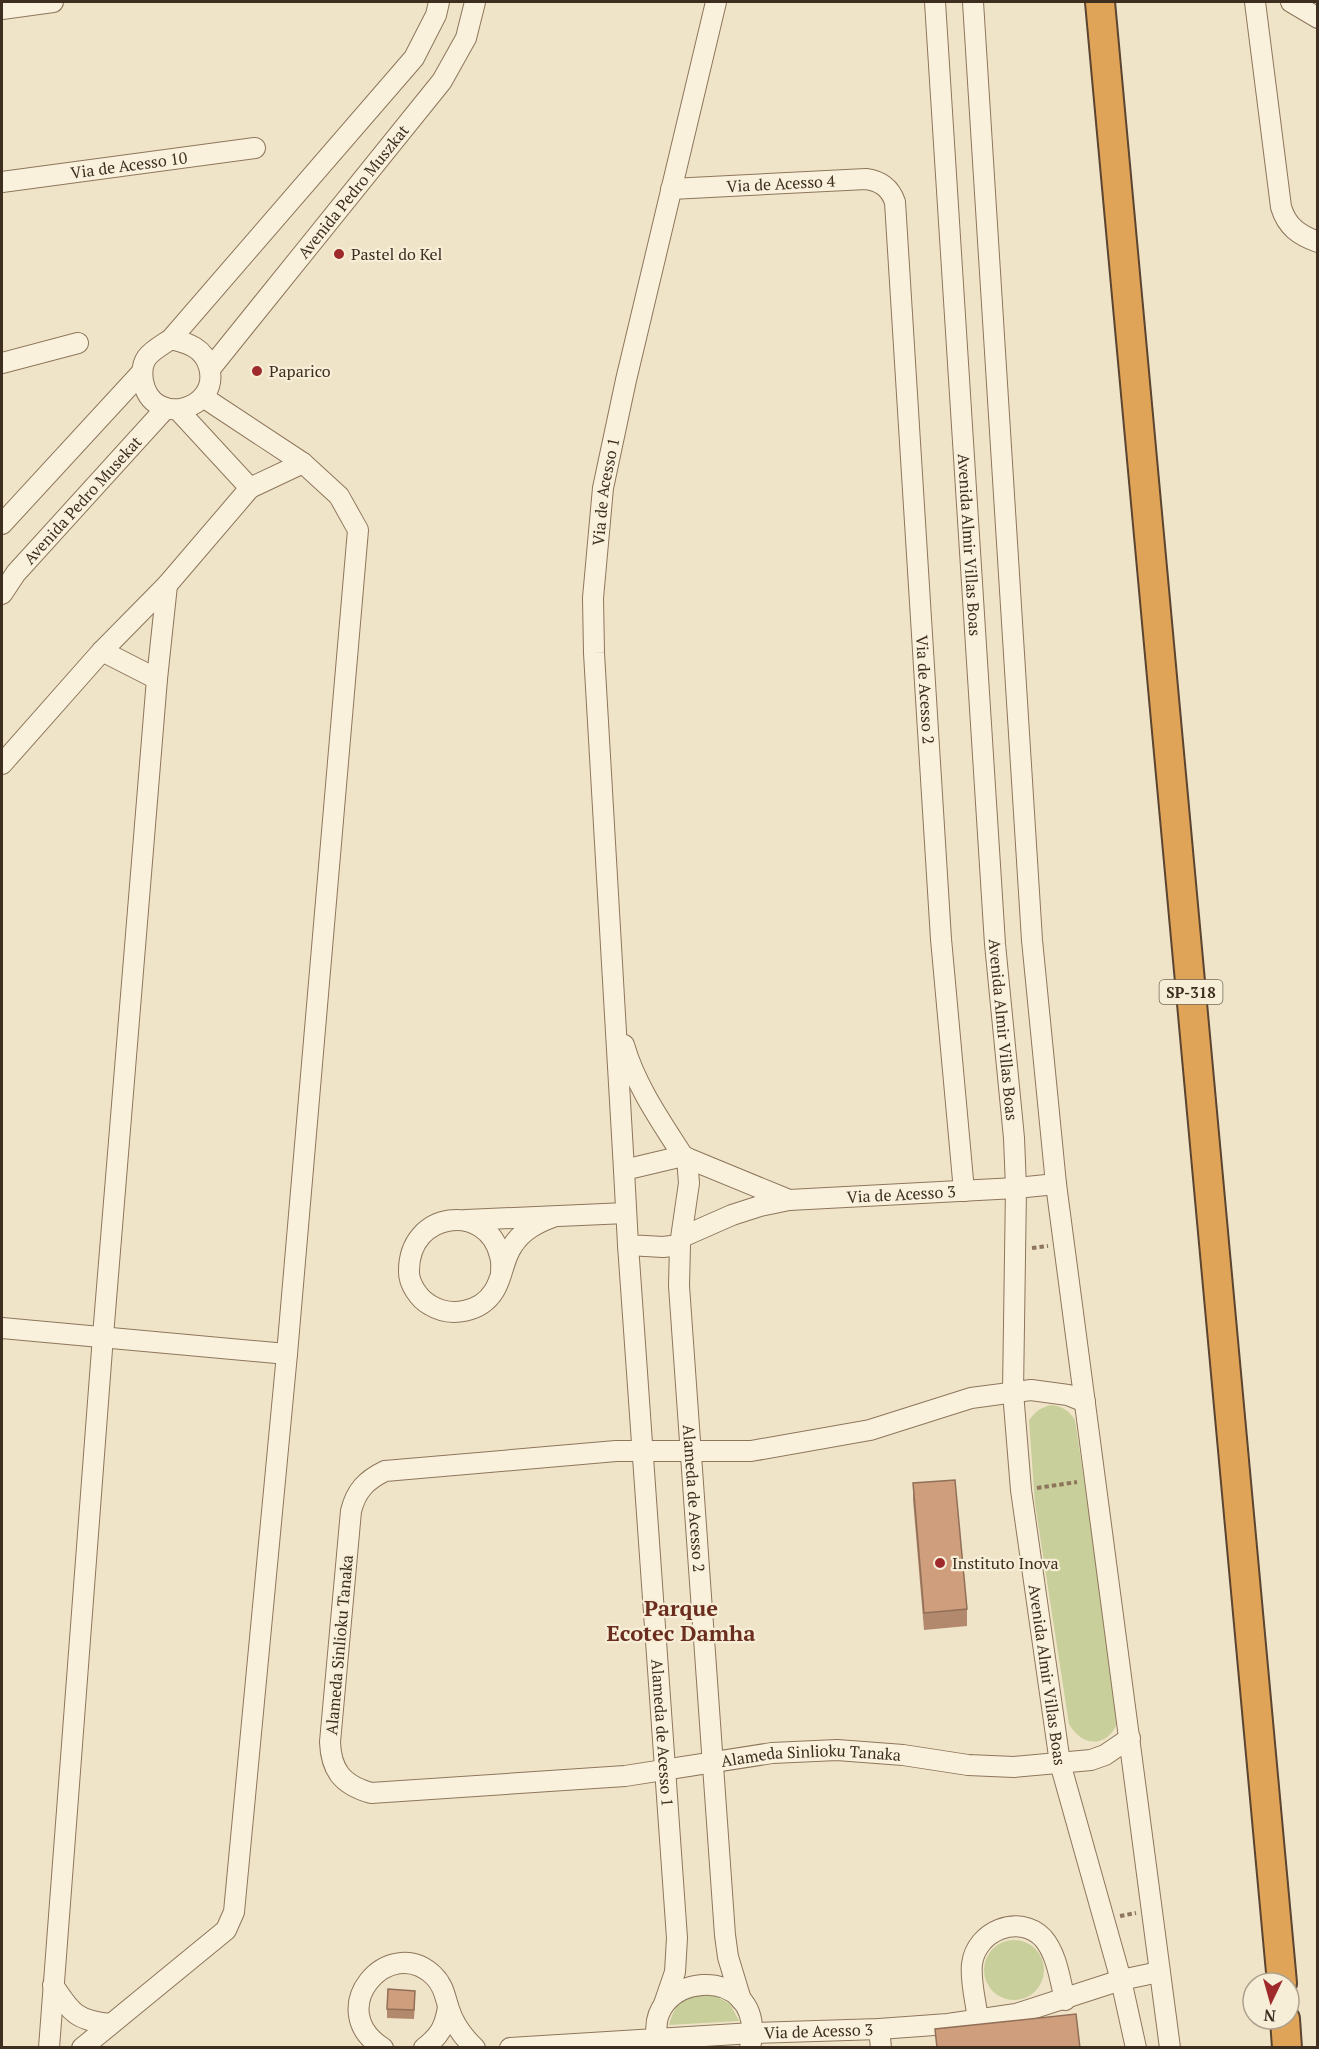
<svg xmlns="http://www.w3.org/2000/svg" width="1319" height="2049" font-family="'PT Serif',serif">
  <rect width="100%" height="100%" fill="#f0e4c8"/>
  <path fill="#c9cf9b" d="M1052,1405c12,2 17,6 23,15l44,295c-5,31 -35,36 -50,9l-34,-220 -6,-84c7,-9 12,-13 23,-15z
    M984 1970a30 30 0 1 1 60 0a30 30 0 1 1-60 0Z
    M712,1994l18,10 9,17 -70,4c7,-26 19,-30 43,-31z"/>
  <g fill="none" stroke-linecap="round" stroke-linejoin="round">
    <g stroke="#8d765c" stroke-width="22">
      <g id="minor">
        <path id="s1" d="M935,2l60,942 19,194 2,50 -3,204 8,98 39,273 61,217 15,68"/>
        <path d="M973,2l59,938 24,244 114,864"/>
        <path d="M1255,2l26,205c6,20 18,28 37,35"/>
        <path d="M1291,2l27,16"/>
        <path d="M2,9l51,-7"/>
        <path id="s2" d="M2,182l253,-34"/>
        <path id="s3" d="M671,189l195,-10c15,2 24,9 29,23l46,737 23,252"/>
        <path d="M171,339c17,4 33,9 38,28 12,43 -57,62 -66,14 -4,-25 10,-30 28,-42l243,-281 22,-43 3,-13"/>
        <path d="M2,363l76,-20"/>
        <path id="s4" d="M210,369l232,-288 24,-43 9,-36"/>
        <path d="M178,410l72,78"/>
        <path d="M2,524l140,-152"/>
        <path id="s5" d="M2,594l14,-21 150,-165"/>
        <path d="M102,651l55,28"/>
        <path d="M2,764l100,-113 65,-66 83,-97 53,-25"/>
        <path d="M624,1045c12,41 36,75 59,111"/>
        <path d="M687,1158l102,42"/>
        <path id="s6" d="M624,1170l-30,-517 -1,-55 10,-110 23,-108 90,-378"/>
        <path d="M466,1220l160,-7"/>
        <path id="s7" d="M682,1237l50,-22 28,-9 29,-6 227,-12 40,-4"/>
        <path id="s8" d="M628,1245l49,693 -2,34 -11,32"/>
        <path id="s9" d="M680,1245l-17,2 -35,-2 -4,-75 59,-14 4,2 2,25 -9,62 -1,41 46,649 3,22 13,43"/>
        <path d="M501,1274c0,-5 1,-12 -1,-18 -12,-54 -92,-46 -91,16 0,12 10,27 21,33 21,13 51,7 64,-14 9,-14 9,-32 19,-46 10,-15 24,-22 40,-28"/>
        <path d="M2,1328l285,26"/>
        <path id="s10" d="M1085,1402l-17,-7 -37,-5 -60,8 -101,32 -119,21h-135l-231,20c-19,9 -29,20 -34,40l-21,231c1,29 13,43 41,51l254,-17 147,-23 65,-3 66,5 65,10 46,2 77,-7 14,-5 25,-17"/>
        <path d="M53,1985c18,27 22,35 57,39"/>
        <path d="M978,2020c-2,-18 -8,-39 -6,-56 4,-33 47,-51 71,-26 14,16 17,42 22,62"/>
        <path d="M879,2029l2,19"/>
        <path d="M49,2048l54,-712 54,-657 10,-94"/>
        <path d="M82,2048l144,-118 8,-18 53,-558 71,-824 -19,-34 -36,-33 -100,-66"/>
        <path d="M383,2048c-61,-38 6,-116 51,-72 10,10 11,21 15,33 5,16 14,28 26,39"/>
        <path d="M424,2048c16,-12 21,-22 24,-41"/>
        <path id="s11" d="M510,2048l243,-15 126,-4 69,-5 68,-10 105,-34 38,-8"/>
        <path d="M660,2048c-27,-77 110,-91 90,0"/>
      </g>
    </g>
    <g stroke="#5b4430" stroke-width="32">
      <path id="highway" d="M1100,2l182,1981
        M1285,2019l2,29"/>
    </g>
    <path stroke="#8d765c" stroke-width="4" stroke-dasharray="4.5 3" stroke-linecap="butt" d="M1032,1248l16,-2
      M1037,1488l40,-6
      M1120,1916l16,-3"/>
    <use href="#minor" stroke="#faf1dc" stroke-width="20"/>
    <use href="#highway" stroke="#e0a458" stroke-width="28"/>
  </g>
  <path fill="#b2896c" d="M913,1483l54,126v17l-43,4 -11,-130z
    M415,1999l-1,20 -27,-1v-9z"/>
  <path fill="#cf9f7d" stroke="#916f58" stroke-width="1.5" d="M955,1480l12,129 -43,4 -11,-130z
    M388,1989l27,2 -1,19 -27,-1z
    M1076,2014l4,34h-143l-2,-19z"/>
  <g fill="#9e2a2b" stroke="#f7eed8" stroke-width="2">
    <circle cx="339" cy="254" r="6"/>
    <circle cx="257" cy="371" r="6"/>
    <circle cx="940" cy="1563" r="6"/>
  </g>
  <g text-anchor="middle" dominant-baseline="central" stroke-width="4.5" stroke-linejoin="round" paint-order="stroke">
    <rect fill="#f7eed8" stroke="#756857" stroke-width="1.5" x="1159.5" y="980" width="63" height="24" rx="4.5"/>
    <g font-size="15" font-weight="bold" fill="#3d2e20">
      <text x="1191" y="992">SP-318</text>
    </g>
    <g font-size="16" fill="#3d2e20" stroke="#f7eed8">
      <text stroke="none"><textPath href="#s2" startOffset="128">Via de Acesso 10</textPath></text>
      <text stroke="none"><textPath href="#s3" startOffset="110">Via de Acesso 4</textPath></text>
      <text stroke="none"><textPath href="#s4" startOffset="228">Avenida Pedro Muszkat</textPath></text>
      <text stroke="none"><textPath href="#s6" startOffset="680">Via de Acesso 1</textPath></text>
      <text stroke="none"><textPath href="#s5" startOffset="124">Avenida Pedro Musekat</textPath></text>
      <text stroke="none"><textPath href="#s1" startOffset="544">Avenida Almir Villas Boas</textPath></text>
      <text stroke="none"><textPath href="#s3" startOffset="723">Via de Acesso 2</textPath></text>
      <text stroke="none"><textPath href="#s1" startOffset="1030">Avenida Almir Villas Boas</textPath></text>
      <text stroke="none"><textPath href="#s7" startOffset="226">Via de Acesso 3</textPath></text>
      <text stroke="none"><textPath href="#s9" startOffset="534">Alameda de Acesso 2</textPath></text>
      <text transform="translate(339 1645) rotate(-85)">Alameda Sinlioku Tanaka</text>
      <text stroke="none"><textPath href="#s1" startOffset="1678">Avenida Almir Villas Boas</textPath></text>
      <text stroke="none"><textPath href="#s8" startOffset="489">Alameda de Acesso 1</textPath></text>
      <text stroke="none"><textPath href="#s10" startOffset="1510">Alameda Sinlioku Tanaka</textPath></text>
      <text stroke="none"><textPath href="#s11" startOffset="309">Via de Acesso 3</textPath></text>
    </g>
    <g font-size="16" fill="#3d2e20" stroke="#f7eed8" text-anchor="start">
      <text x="351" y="254">Pastel do Kel</text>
      <text x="269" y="371">Paparico</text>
      <text x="952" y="1563">Instituto Inova</text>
    </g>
    <g font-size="22" font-weight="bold" fill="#6b2e1e" stroke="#f7eed8">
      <text x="681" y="1607">Parque<tspan x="681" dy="25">Ecotec Damha</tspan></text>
    </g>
  </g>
  <rect width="1319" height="2049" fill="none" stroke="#3d2e20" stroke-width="6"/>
  <g transform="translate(1271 2001) rotate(185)"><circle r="28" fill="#f7eed8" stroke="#ada18e" stroke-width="1.5"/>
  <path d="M0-4.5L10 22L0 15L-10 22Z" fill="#9e2a2b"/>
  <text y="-9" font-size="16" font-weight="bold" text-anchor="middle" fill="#3d2e20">N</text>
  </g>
</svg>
